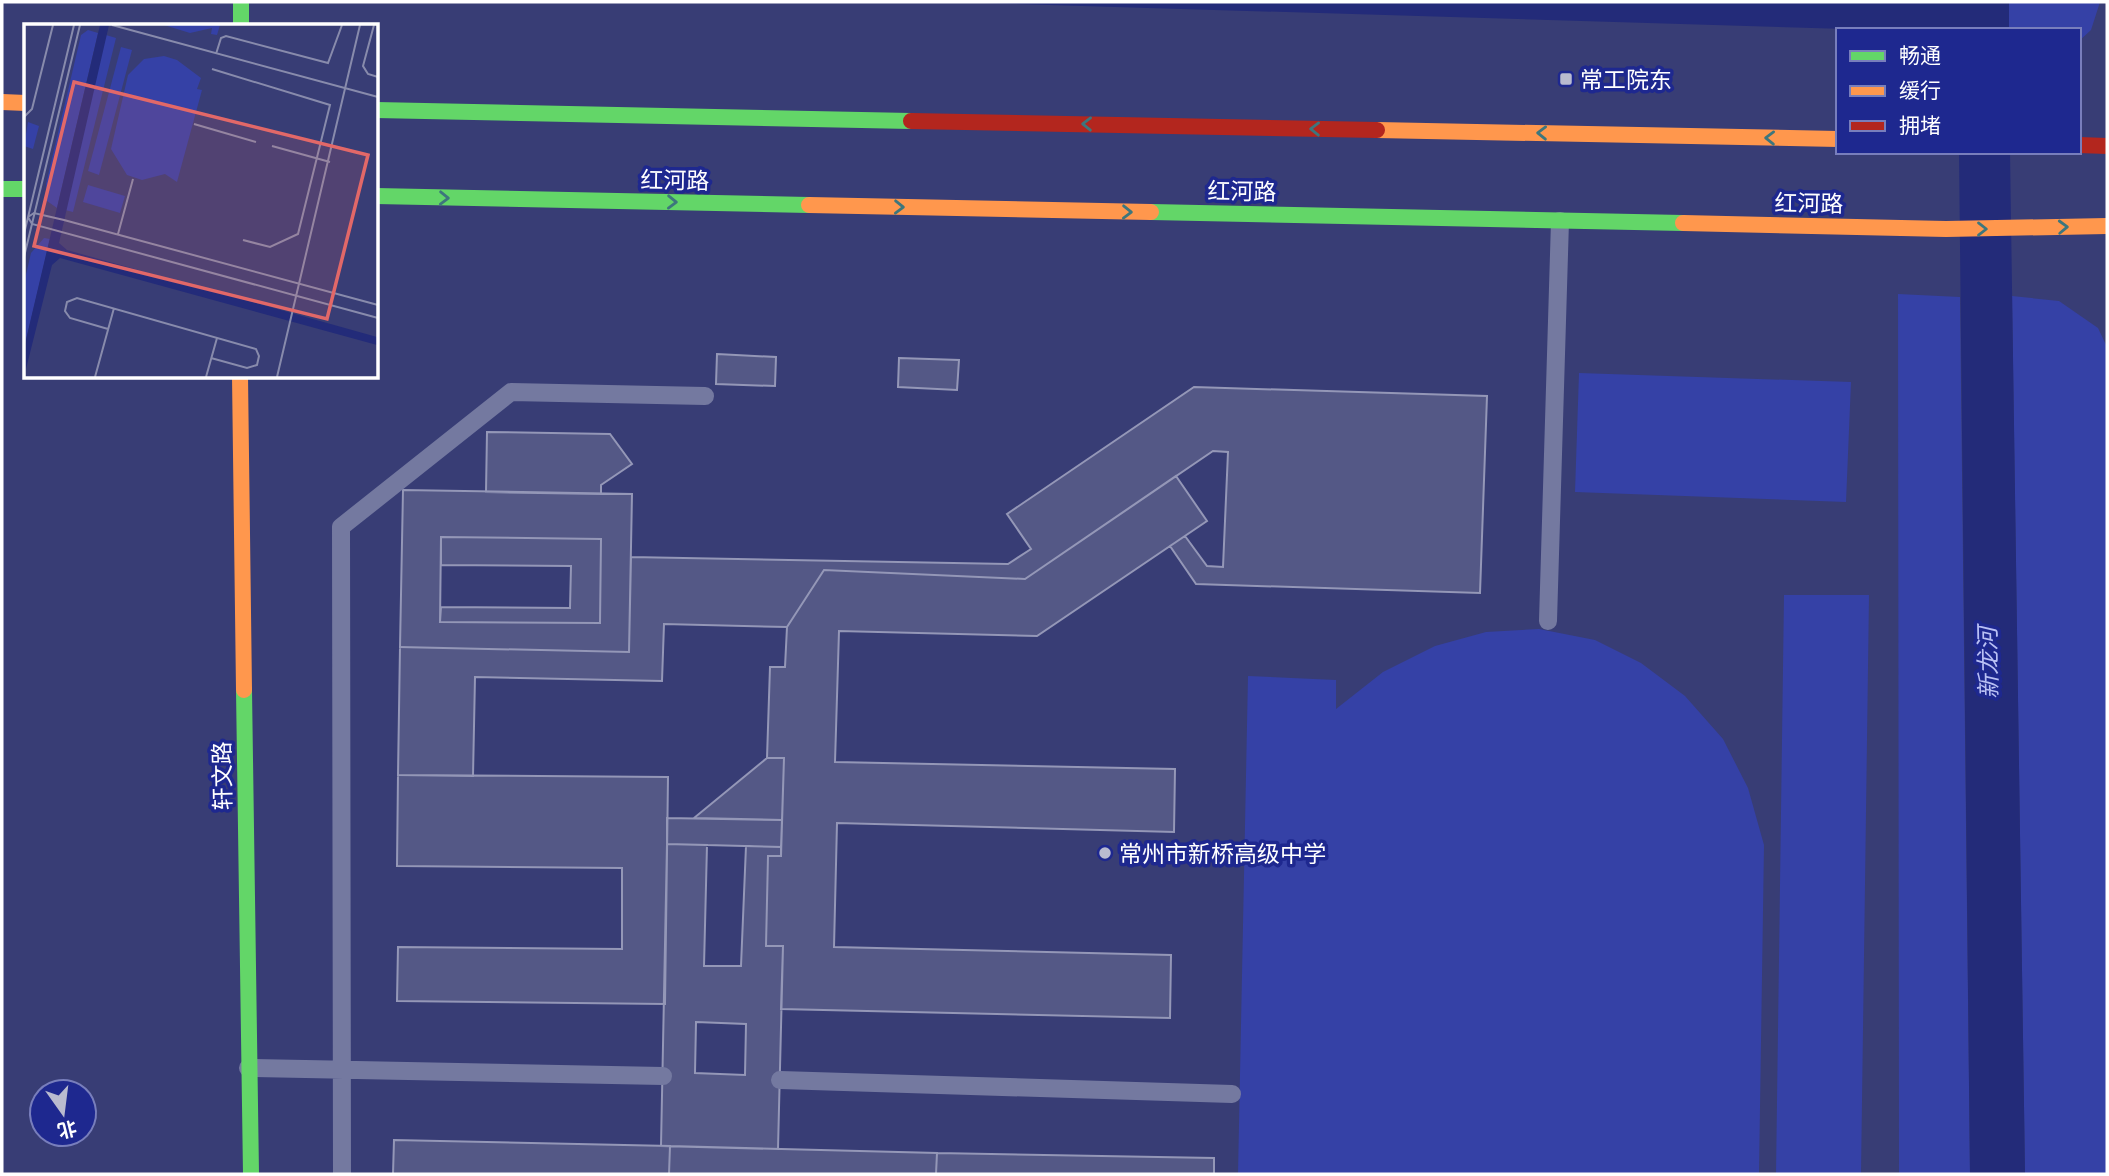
<svg xmlns="http://www.w3.org/2000/svg" width="2109" height="1176" font-family="Raleway,'Noto Sans SC',sans-serif">
  <rect width="100%" height="100%" fill="#383d75"/>
  <path fill="#3541a6" d="M2009,2h91l-9,28 -12,11v-11h-70z
    M1898,294l62,3 10,877h-71z
    M2012,296l47,5 39,27 9,19v827h-82z
    M1579,373l272,9 -5,120 -271,-10z
    M1784,595h85l-8,579h-85z
    M1539,629l56,11 46,23 44,33 38,43 25,49 16,57 -5,329h-521l10,-498 88,4v29l47,-37 52,-26 51,-14z"/>
  <path fill="#232b79" d="M951,2h1058v28h-129z
    M1959,152h51l15,1022h-55z"/>
  <path fill="#545886" stroke="#9497b7" stroke-width="2" fill-rule="evenodd" d="M717,354l59,3 -1,29 -59,-2z
    M899,358l60,2 -2,30 -59,-3z
    M1194,387l293,9 -7,197 -284,-9 -26,-38 15,-10 22,30 16,1 5,-115 -15,-1 -188,128 -201,-9 -37,57 -123,-3 -2,57 -187,-4 -2,99 -75,-1 2,-128 229,5 2,-95 377,7 23,-15 -24,-35z
    M487,432l123,2 22,30 -31,21v9l-115,-2z
    M1176,476l31,45 -170,115 -198,-5 -4,131 340,7 -1,63 -337,-9 -3,124 337,8 -1,63 -389,-9 2,-63h-17l2,-90h13l3,-98h-17l3,-91h15l2,-40 37,-57 201,9z
    M403,490l229,4 -3,158 -229,-5zM441,537l160,2 -1,84 -160,-1z
    M441,537l160,2 -1,84 -160,-1 1,-15 129,1 1,-42 -130,-1z
    M767,758h17l-2,62 -88,-2z
    M398,775l270,2 -3,227 -268,-3 1,-54 224,2v-81l-225,-2z
    M667,818l115,2 -1,27 -114,-3z
    M667,844l40,1 -3,121h37l5,-120 35,1v9h-13l-2,90h17l-5,203 -117,-3zM696,1022l50,2 -1,51 -50,-2z
    M394,1140l276,6 -1,28h-276z
    M670,1146l267,7 -1,21h-267z
    M937,1153l277,5v16h-278z"/>
  <g fill="none" stroke-linecap="round" stroke-linejoin="round">
    <path stroke="#7479a0" stroke-width="18" d="M1548,621l12,-400
      M248,1068l415,8
      M780,1080l452,14
      M342,1174l-1,-647 170,-135 194,4"/>
    <path stroke="#63d668" stroke-width="16" d="M241,2v24
      M376,110l535,11
      M2,189h24
      M376,196l433,9
      M1151,212l532,11
      M244,690l7,484"/>
    <path stroke="#ff974d" stroke-width="16" d="M2,102l24,1
      M1377,130l461,9
      M809,205l342,7
      M1683,223l263,6 161,-3
      M240,376l4,314"/>
    <path stroke="#b3261e" stroke-width="16" d="M911,121l466,9
      M2079,145l28,1"/>
  </g>
  <defs><path id="oneway-chevron" d="M-2-3.5L2.5 0L-2 3.5" fill="none" stroke-width="1.6" stroke-linecap="round" stroke-linejoin="round" transform="scale(1.75)"/></defs>
  <g stroke="#3d767d">
    <use href="#oneway-chevron" transform="translate(1087 124) rotate(-179)"/>
    <use href="#oneway-chevron" transform="translate(1315 129) rotate(-179)"/>
    <use href="#oneway-chevron" transform="translate(1542 133) rotate(-179)"/>
    <use href="#oneway-chevron" transform="translate(1770 138) rotate(-179)"/>
    <use href="#oneway-chevron" transform="translate(444 198) rotate(1)"/>
    <use href="#oneway-chevron" transform="translate(672 202) rotate(1)"/>
    <use href="#oneway-chevron" transform="translate(899 207) rotate(1)"/>
    <use href="#oneway-chevron" transform="translate(1127 212) rotate(1)"/>
    <use href="#oneway-chevron" transform="translate(2063 227) rotate(-2)"/>
    <use href="#oneway-chevron" transform="translate(1982 229)"/>
  </g>
  <g fill="#b9bbcf" stroke="#1e288f" stroke-width="2.5">
    <rect x="1559" y="72" width="14" height="14" rx="3.5"/>
    <circle cx="1105" cy="853" r="7"/>
  </g>
  <g text-anchor="middle" dominant-baseline="central" stroke-width="7" stroke-linejoin="round" paint-order="stroke">
    <g font-size="23" fill="#fff" stroke="#1e288f" text-anchor="start">
      <text x="1580" y="79">常工院东</text>
      <text x="1119" y="853">常州市新桥高级中学</text>
    </g>
    <g font-size="23" fill="#fff" stroke="#1e288f">
      <text transform="translate(675 180) rotate(1)">红河路</text>
      <text transform="translate(1242 191) rotate(1)">红河路</text>
      <text transform="translate(1809 203) rotate(1)">红河路</text>
      <text transform="translate(222 776) rotate(-91)">轩文路</text>
    </g>
    <g font-size="24" font-style="italic" fill="#b9c0f4" stroke="#1e288f">
      <text transform="translate(1988 663) rotate(-91)">新龙河</text>
    </g>
  </g>
  <g transform="translate(24 24)">
    <rect width="354" height="354" fill="#383d75"/>
    <path d="M140,1h56l-3,10 -6,-1 1,-6 -22,5zM64,6l10,3 -41,175 -10,-7 -1,-17 35,-149zM82,11l10,3 -43,174 -8,-2zM97,23l11,3 -33,125 -11,-4zM140,32l13,4 24,18 -4,11 5,1 -25,92 -12,-8 -23,6 -15,-5 -16,-26 17,-74 16,-16zM4,98l11,4 -6,23 -9,-3zM64,161l37,11 -5,17 -37,-11zM20,214l6,1 -26,110v-66l7,-30z" fill="#3541a6"/>
    <path d="M76,1h9l-50,218 8,7 310,87v8l-317,-87 -8,7 -28,112v-29z" fill="#232b79"/>
    <path fill="none" stroke="#888bac" stroke-width="2" d="M88,1l266,72M350,1l-11,41 5,8 10,3M192,30l5,-16 5,-2 102,27 14,-38M188,45l118,36 -32,129 -28,13 -27,-7M0,93l8,-8 21,-84M170,100l62,18M248,122l58,16M4,193l4,7 346,94M4,193l6,-4 30,7 314,85M0,210l50,-209M94,210l15,-55M0,233l56,-232M84,305l-38,-11 -5,-7 2,-9 10,-4 179,51 3,7 -2,9 -10,3 -36,-10M71,353l19,-69M182,353l11,-39M253,353l83,-352"/>
    <path fill="#e26868" fill-opacity="0.15" stroke="#e26868" stroke-width="3.5" d="M50,58l294,73 -41,164 -293,-73z"/>
    <rect width="354" height="354" fill="none" stroke="#fff" stroke-width="3.5"/>
  </g>
  <rect width="2109" height="1176" fill="none" stroke="#ffffff" stroke-width="7"/>
  <rect x="1836" y="28" width="245" height="126" fill="#1e288f" stroke="#787ebc" stroke-width="2"/>
  <rect x="1850" y="51" width="35" height="10" fill="#63d668" stroke="#787ebc" stroke-width="2"/>
  <text x="1899" y="63" font-size="21" fill="#ffffff">畅通</text>
  <rect x="1850" y="86" width="35" height="10" fill="#ff974d" stroke="#787ebc" stroke-width="2"/>
  <text x="1899" y="98" font-size="21" fill="#ffffff">缓行</text>
  <rect x="1850" y="121" width="35" height="10" fill="#b3261e" stroke="#787ebc" stroke-width="2"/>
  <text x="1899" y="133" font-size="21" fill="#ffffff">拥堵</text>
  <g transform="translate(63 1113) rotate(166)"><circle r="33" fill="#1e288f" stroke="#787ebc" stroke-width="2"/>
  <path d="M0-5L12 26L0 18L-12 26Z" fill="#b9bbcf"/>
  <text y="-10" font-size="19" font-weight="bold" text-anchor="middle" fill="#ffffff">北</text>
  </g>
</svg>
